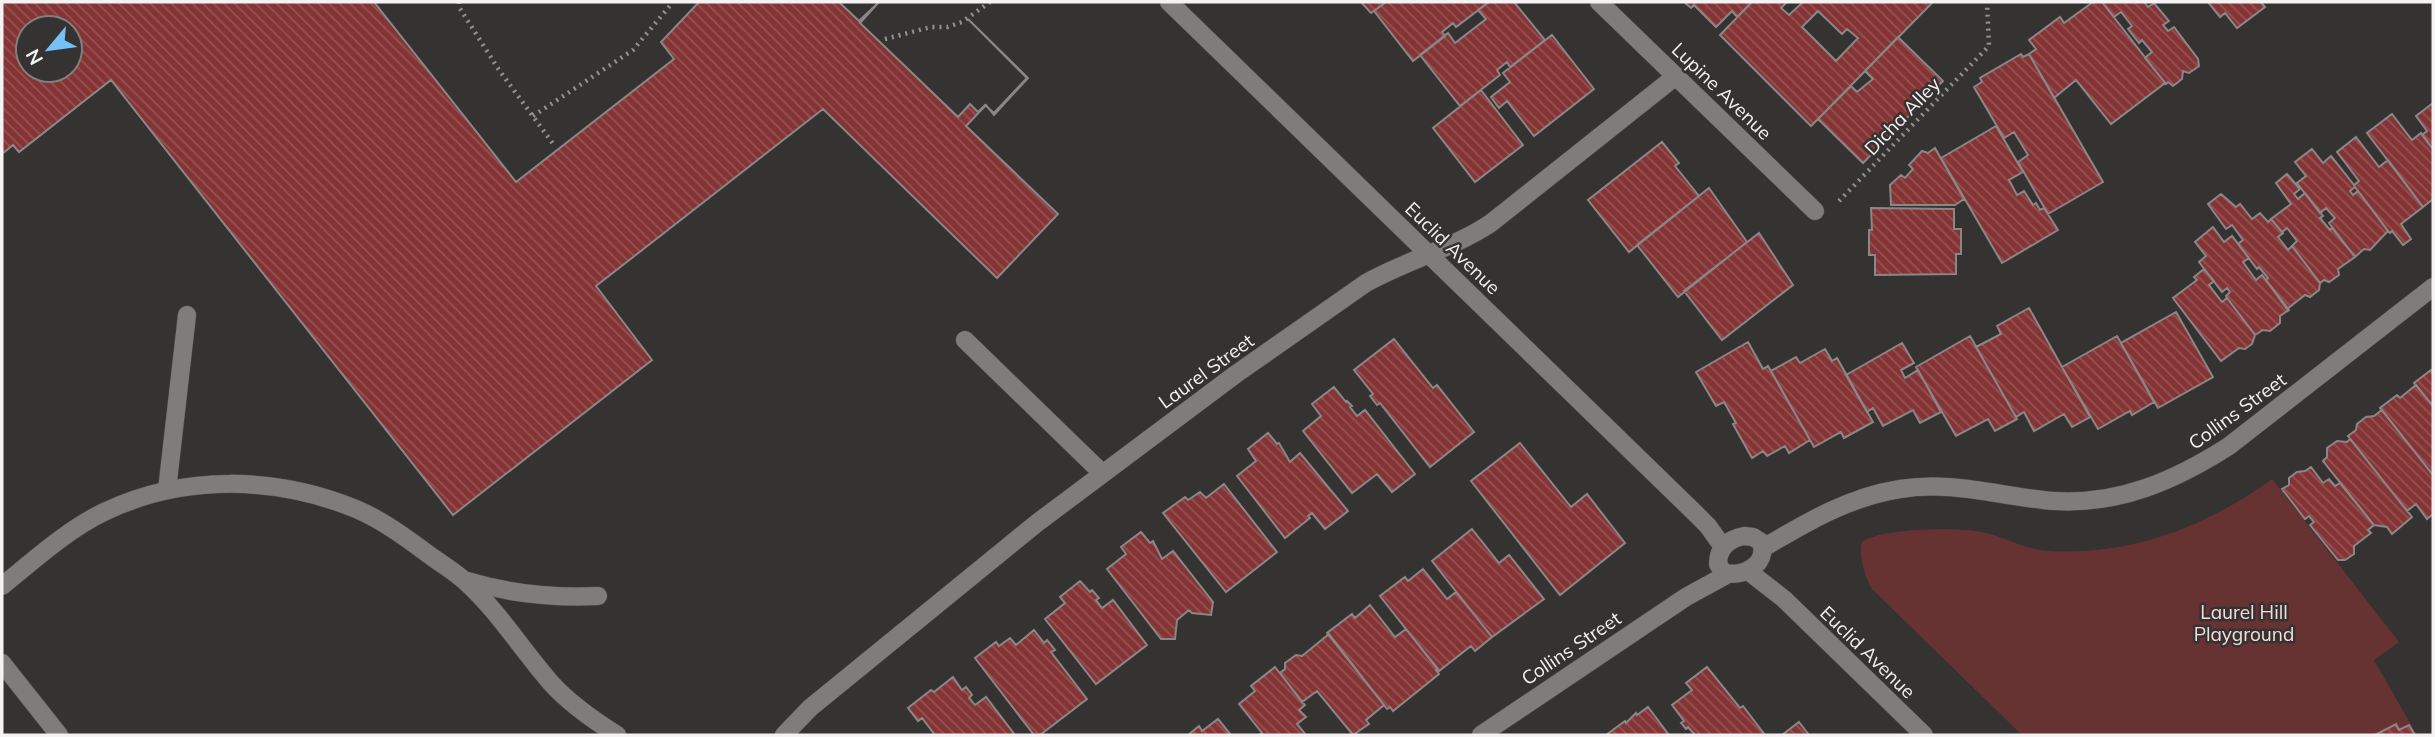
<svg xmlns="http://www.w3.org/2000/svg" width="2435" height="737" font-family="Mulish,sans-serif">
  <defs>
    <pattern id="building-back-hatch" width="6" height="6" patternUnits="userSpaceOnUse" patternTransform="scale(1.75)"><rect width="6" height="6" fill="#843435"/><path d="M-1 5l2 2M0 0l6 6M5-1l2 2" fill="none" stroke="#965253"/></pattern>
  </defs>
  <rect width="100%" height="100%" fill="#353232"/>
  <path fill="#673332" d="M2272,479l127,163 -25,18 43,75h-395l-150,-146c-7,-11 -14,-34 -10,-47 18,-14 96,-15 120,-10 24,5 41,17 66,19 82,5 158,-24 224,-72z"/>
  <path fill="url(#building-back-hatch)" stroke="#8b8787" stroke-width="2" fill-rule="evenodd" d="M2,2h372l142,180 158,-123 -13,-17 38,-40h140l20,19 20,-19 -19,21 98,94 12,-13 8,8 7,-7 9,8 33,-35 -59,-59 60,59 -34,37 -8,-10 -20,21 92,88 -61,64 -174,-169 -227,177 56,74 -199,155 -342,-435 -92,72 -6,-7 -11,9zM28,28h42v42h-42z
    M1361,2h25l-15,11z
    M1386,2h103l-33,25 -3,-4 -11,9 3,4 -32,25 -39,-50z
    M1489,2h25l31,38 -35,27 -3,-5 -10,8 3,5 -40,31 -40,-51 28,-22 7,10 31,-24 -8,-9z
    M1684,2h68l-15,15 -5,-6 -16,16 -22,-22 -3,3z
    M1752,2h35l-6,6 8,7 14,-13h130l-122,124 -91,-91zM1818,11l24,23 5,-5 11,9 -22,23 -34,-34z
    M2093,2h9l63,81 -54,41 -35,-44 -22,18 -25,-44 7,-5 -7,-9 31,-23 4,6z
    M2102,2h42l4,5 6,-4 15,18 -6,4 5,6 6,-4 24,32 1,7 -10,7 -6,-2 -1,8 -9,7 -5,-4 -2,2 -21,-26 7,-6 -10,-12 -3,3 -11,-14 4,-3 -11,-14 -7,5z
    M2208,2h53l4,5 -28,21 -12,-15 -5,4z
    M1552,35l42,54 -60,47 -27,-35 -8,7 -8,-11 19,-15 -7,-9z
    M1898,37l45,44 -80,82 -45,-44 33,-33 6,6 16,-13 -8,-8z
    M2021,54l2,3 6,-3 74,128 -55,32 -30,-52 10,-7 -14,-23 -10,6 -30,-51 8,-5 -2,-4z
    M1481,90l42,55 -48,37 -42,-54z
    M2433,103v46l-11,-14 5,-4 -11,-15z
    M2392,114l20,26 9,-7 12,16v50l-10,8 -56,-74z
    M1996,126l27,46 -14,8 8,15 7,-4 9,14 3,-2 4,7 4,-2 14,22 -56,33 -61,-105z
    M2356,137l23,30 9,-7 35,47 -22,17 10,15 -8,6 -11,-14 -2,2 -2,-2 -33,-44 -1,-2 5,-4 -22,-29z
    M1662,142l17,21 -4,3 24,30 -70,56 -41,-52z
    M1935,148l29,51 -9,6h-64l-1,-20 11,-10 4,3 8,-9 -4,-4 13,-14 6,2z
    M2312,149l11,14 8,-7 23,29 1,2 -5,4 3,4 5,-4 30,40 -18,19 -6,-1 -9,8 -26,-34 6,-5 -9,-10 -6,5 -23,-30 9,-7 -11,-14z
    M2287,174l13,15 -6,5 4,5 7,-6 18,23 -3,2 10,12 2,-2 23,29 -17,12 1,6 -10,7 -5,-2 -4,3 -28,-37 5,-5 -10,-13 -5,4 -11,-13 20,-15 -15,-21z
    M1709,188l38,54 -69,55 -41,-52z
    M2221,194l15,13 4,-3 12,15 8,-6 8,9 3,-3 12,14 -5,4 10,13 4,-4 28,37 -1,7 -9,7 -5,-2 -18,14 -21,-29 2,-2 -9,-11 -2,2 -19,-25 5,-4 -11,-15 -6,4 -18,-25z
    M1871,208l83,1v20h7v25h-5v20l-81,1v-20h-6v-25h3z
    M2213,227l11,15 8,-6 17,22 -6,4 13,18 6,-5 27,35 -9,6v7l-10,8 -7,-1 -8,5 -28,-37 -1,-2 4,-4 -3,-4 -5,4 -23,-30 7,-6 -11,-14z
    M1759,233l34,52 -71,55 -38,-49z
    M2204,269l10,12 -5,4 13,17 5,-4 28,37 -3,9 -7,5 -6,-1 -18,13 -48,-63 24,-18 -3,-3z
    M2029,308l61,109 -18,10 -8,-13 -30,17 -10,-19 -8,5 -40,-70 25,-13 -4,-8z
    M2176,312l37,65 -55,31 -37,-65z
    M1970,336l47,83 -22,12 -7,-12 -32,17 -40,-69z
    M2117,336l37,66 -22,13 -2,-4 -32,18 -36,-62z
    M1394,339l39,49 4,-3 37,47 -44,35 -50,-64 -3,2 -7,-9 3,-2 -19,-24z
    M1748,342l15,27 5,-3 42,74 -21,13 -4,-7 -18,10 -4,-5 -11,7 -19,-34 3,-1 -12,-21 -8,4 -20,-34z
    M1902,343l12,20 -13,7 4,8 13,-8 23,42 -21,11 -7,-13 -30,16 -10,-18 -6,4 -21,-37z
    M1825,349l7,12 5,-3 36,64 -29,16 -3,-6 -27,15 -43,-76 25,-14 4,6z
    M2431,370l2,3v33l-19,-23z
    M2416,385l17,21v69l-53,-67 17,-13 3,3z
    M1334,387l12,15 1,-1 5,5 -2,1 7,9 8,-6 50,64 -23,18 -15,-18 -25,19 -49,-62 18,-15 -9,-12z
    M2382,410l51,65v39l-6,5 -11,-15 -9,7 -59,-75 8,-6 1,-6 9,-7 8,-1z
    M1268,433l9,11 2,-1 11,19 10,-9 48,58 -23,18 -13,-16 -4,3 2,2 -25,20 -48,-62 19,-15 -8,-12z
    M2350,439l62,78 -20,17 -5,-7 -13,-2 -51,-64 4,-4v-9l10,-7 10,1z
    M1520,443l51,64 16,-13 38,49 -65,52 -89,-114z
    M2311,467l12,16 6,-4 6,7 5,-3 34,42 -6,5 3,3 -17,13v8l-9,6h-7l-28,-35 4,-3 -5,-6 -4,3 -23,-30 7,-4v-7l8,-6 8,-1z
    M1224,484l53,68 -51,40 -63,-79 22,-16 3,3 12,-8 6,6z
    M1472,529l27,34 10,-8 35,44 -52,38 -60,-76z
    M1141,532l9,11 3,-2 9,18 11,-8 40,51 -2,13 -19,-2 -3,-3 -12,10 -2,19h-14l-54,-70 19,-15 -5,-7z
    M1423,569l24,30 9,-7 36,45 -17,14 -4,-5 -32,25 -59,-75 25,-19 3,4z
    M1080,581l10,11 2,-2 7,8 -3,2 6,8 11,-8 34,45 -51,39 -51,-65 20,-16 -5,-6z
    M1370,605l25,32 11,-8 32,40 -2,1 3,4 -46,37 -3,-4 -3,2 -60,-76 25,-19 3,4z
    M1034,630l10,13 3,-3 8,10 -4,2 36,47 -47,36h-6l-59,-77 21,-16 3,4 11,-8 6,7z
    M1329,634l55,71 -18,15 3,4 -16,11 -36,-44 -15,11 -22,-29 5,-4v-6l11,-8 6,1z
    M1275,667l30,38 -6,5 7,7 -9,7 9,11h-47l3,-2 -23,-29 16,-13 -4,-5z
    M1707,667l33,41 3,-2 22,29h-70l-7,-8 -2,2 -5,-6 3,-2 -12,-16 20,-15 -6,-7z
    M953,677l9,13 4,-3 6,8 -3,3 6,7 11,-8 29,38h-80l-13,-17 -4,3 -10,-13 23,-18 3,2z
    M1648,707l21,28h-63l19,-14 1,2 10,-10 1,2z
    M1218,719l13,16h-43l11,-9 3,5z
    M1799,722l10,13h-27z
    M2396,724l3,6 10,-5 6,10h-40z"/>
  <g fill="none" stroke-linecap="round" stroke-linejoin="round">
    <g stroke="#514e4e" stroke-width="19">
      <path id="service" d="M965,340l137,133
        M167,490l20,-175
        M468,581c43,13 85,17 130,15
        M2,586c32,-26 65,-56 102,-74 79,-38 172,-36 252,-3 26,11 49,28 72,45 12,9 26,17 38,28 33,30 56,68 85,101 19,21 42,37 66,52"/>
    </g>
    <g stroke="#514e4e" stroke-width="19">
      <path id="minor" d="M1599,2l216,209
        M1763,548c44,-26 86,-51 137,-59 53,-9 102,8 154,12 66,4 122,-21 175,-55l204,-159
        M784,735l26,-27 227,-185 199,-149 130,-91c41,-23 86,-34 125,-60l185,-147
        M1481,735l205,-138 42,-23"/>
    </g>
    <g stroke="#514e4e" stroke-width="19">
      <path id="tertiary" d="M1169,2l526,511 13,13 15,21
        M1744,536l9,1 8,5c8,22 -19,37 -38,30l-5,-8c0,-17 11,-25 26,-28z
        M1748,571l36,28 140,136"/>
    </g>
    <g stroke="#514e4e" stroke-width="19">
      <path id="secondary" d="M2,663l57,72"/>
    </g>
    <path stroke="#939191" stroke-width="4.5" stroke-dasharray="2 5" stroke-linecap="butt" d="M459,2v5l40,63 55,75
      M885,39l46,-12h17l14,-5 28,-20
      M533,116l100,-66 40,-48
      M1839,201l150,-155 -2,-44"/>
    <use href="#service" stroke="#807c7c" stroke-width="18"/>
    <use href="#minor" stroke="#807c7c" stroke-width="18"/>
    <use href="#tertiary" stroke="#807c7c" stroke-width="18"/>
    <use href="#secondary" stroke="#807c7c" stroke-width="18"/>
  </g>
  <g text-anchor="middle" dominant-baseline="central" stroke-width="5" stroke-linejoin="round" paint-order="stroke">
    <g font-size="19" fill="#f4f2f2" stroke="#353232">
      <text transform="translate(1722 91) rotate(44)">Lupine Avenue</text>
      <text transform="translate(1902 116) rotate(-46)">Dicha Alley</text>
      <text transform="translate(1453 248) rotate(44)">Euclid Avenue</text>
      <text transform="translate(1206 371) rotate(-36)">Laurel Street</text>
      <text transform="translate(2237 411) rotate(-36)">Collins Street</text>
      <text transform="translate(1571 648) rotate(-34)">Collins Street</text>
      <text transform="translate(1868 652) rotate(44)">Euclid Avenue</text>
    </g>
    <g font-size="19" fill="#f6dddb" stroke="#353232">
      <text x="2244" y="612">Laurel Hill<tspan x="2244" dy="22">Playground</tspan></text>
    </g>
  </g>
  <rect width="2435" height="737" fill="none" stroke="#f4f2f2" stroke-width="7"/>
  <g transform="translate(49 49) rotate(241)"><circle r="33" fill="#353232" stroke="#817f7f" stroke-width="2"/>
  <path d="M0-5L12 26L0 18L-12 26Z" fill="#75c0f6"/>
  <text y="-10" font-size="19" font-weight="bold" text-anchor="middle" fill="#f4f2f2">N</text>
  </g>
</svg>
